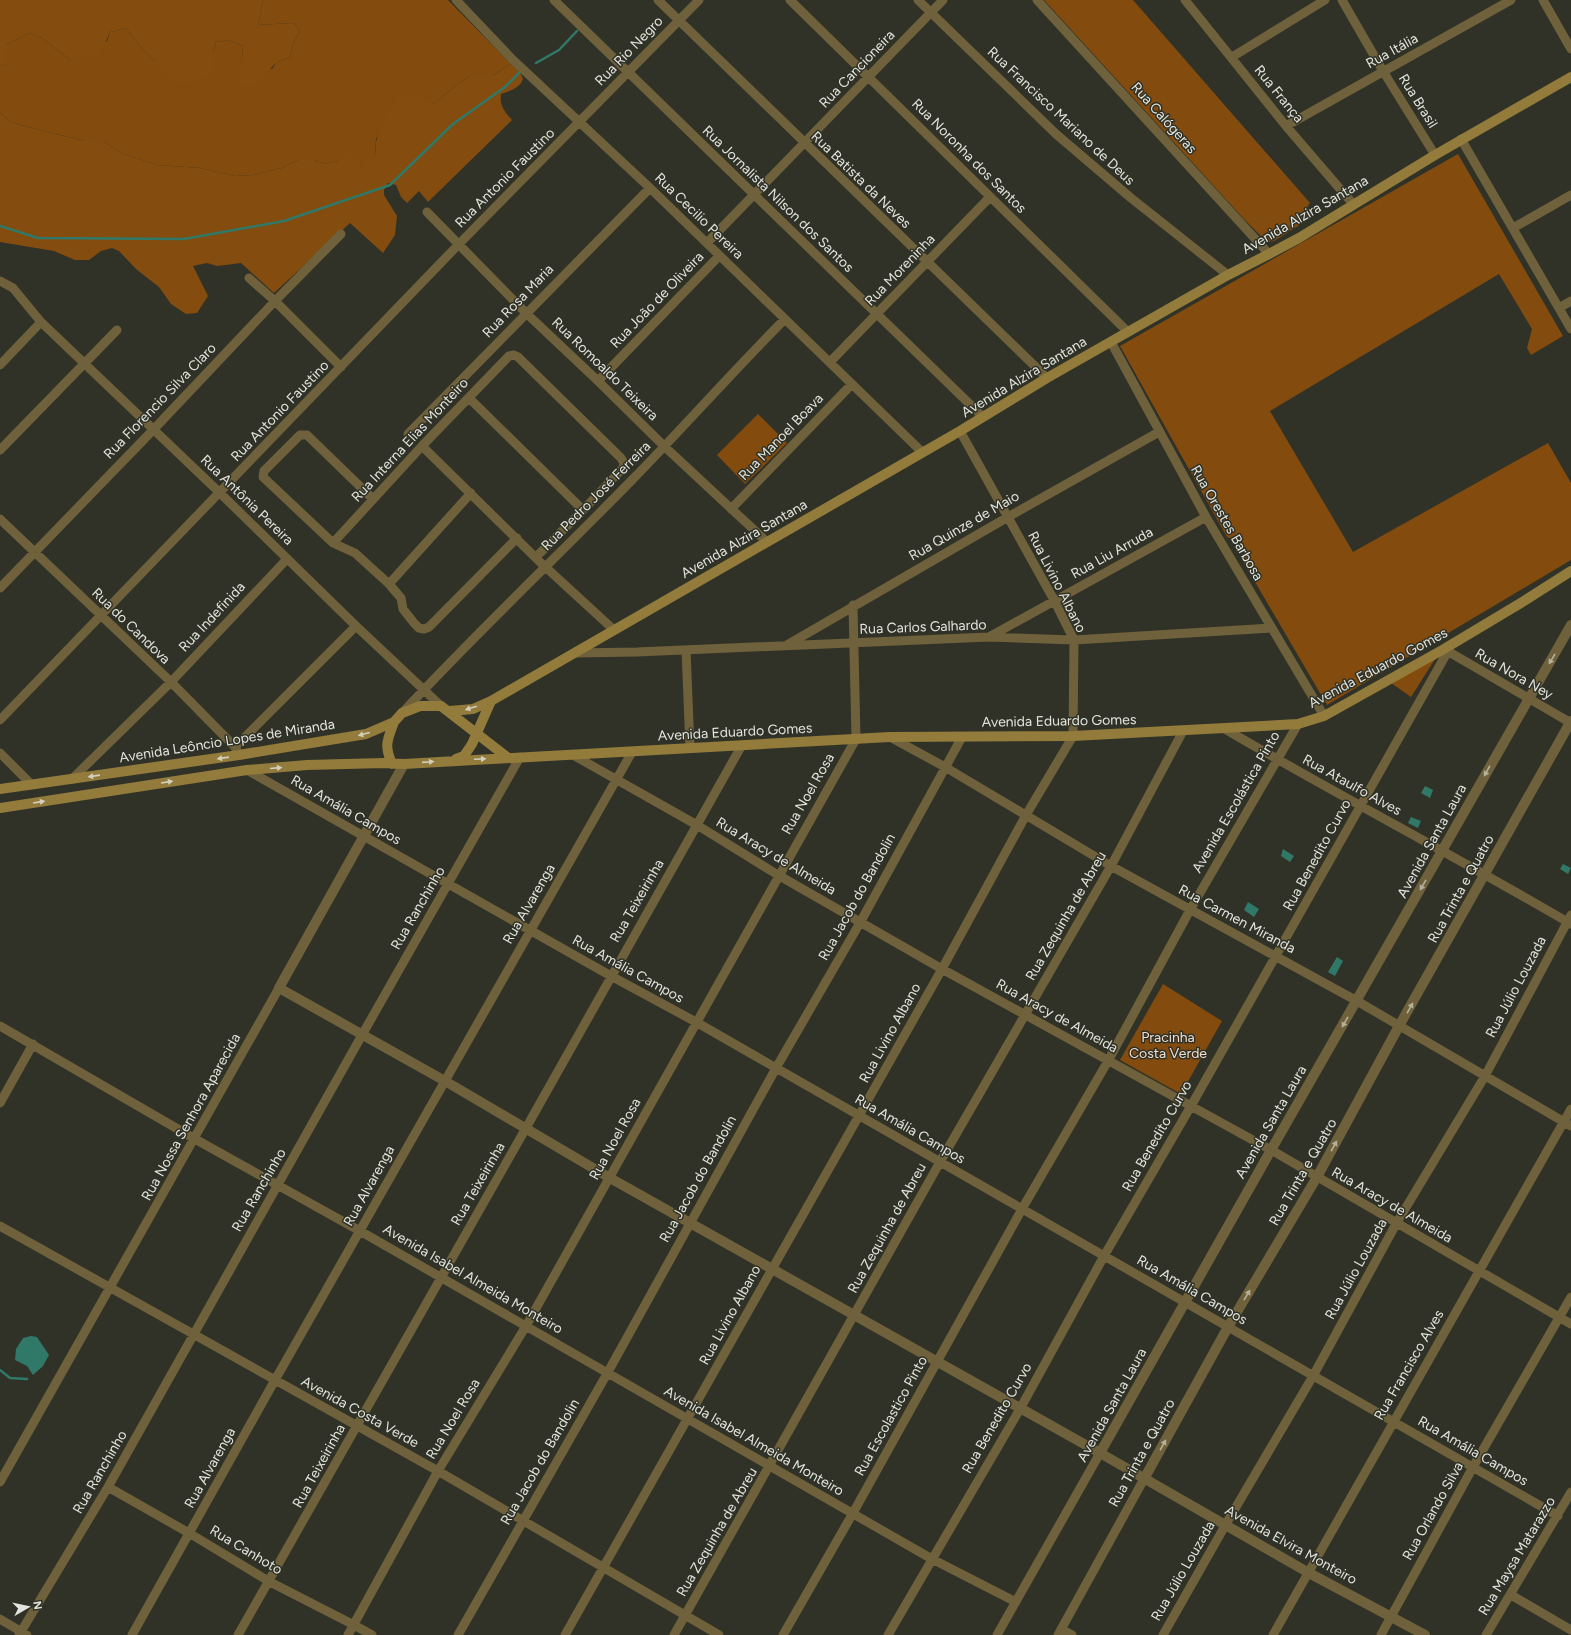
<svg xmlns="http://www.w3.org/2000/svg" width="1571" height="1635" font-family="Figtree,sans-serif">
  <rect width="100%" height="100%" fill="#303227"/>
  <path fill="#834b0e" d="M263,0h185l63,64 -19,12h-22l-12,8 -24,20 -6,-2 -42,18 -10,19 -1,16 -14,11 -23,-5 -13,3 -11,-4h-16l-16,8 -28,7 -19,1 -35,-8 -43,-3 -36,-12 -18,-12h-18l-42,-10 -32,-9 -11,-9v-47l6,-2v-19l23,-12 13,5 27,21 38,-18 3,-9 16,-4 13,17 16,16 58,12v-20l3,-11 12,-2 15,6 -1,13 30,10 4,-6 14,-6 3,-14 7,-12 -6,-8 -36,2z
    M1044,0h89l177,203 -3,4 7,9 -40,25 -7,1 -24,-24z
    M1458,154l105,182 -32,19 -4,-7 5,-19 -33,-55 -229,137 83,141 195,-109 23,40v77l-244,145 -83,-142c2,-16 -3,-20 -17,-26l-107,-191z
    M758,414l29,29 -42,41 -28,-29z
    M1437,656l-26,41 -20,-14z
    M1163,984l59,37 -41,73 -61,-34z"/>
  <path fill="#844c0f" d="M0,0h263l-5,25 36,-2 6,8 -7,12 -3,14c-5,2 -11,4 -15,7 -11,11 -15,21 -32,24l-6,-7 5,-22 1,-13 -15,-6 -12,2 -3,11v20l-16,8 -17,5 -41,-41 -13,-17 -16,4 -11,25 -30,2 -27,-21 -13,-5 -23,12v19l-6,2z
    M511,64l9,8 3,7c-3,9 -13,12 -22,15 -2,11 4,18 11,26l-84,82 -9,-11 -12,12 -6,-6 -5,-12 -8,-2 -4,7v5l13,21 -2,19 -12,18 -33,-30 -76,70 -33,-30 -24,3 -10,-3 -14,3 15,30 -11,17 -11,1 -15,-10 -12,-17 -23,-18 -17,-18 -7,-3 -11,3 -12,9h-14l-21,-9 -54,-9v-129l11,9 32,9 42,10h18l18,12 36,12 43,3 35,8 19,-1 28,-7 16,-8h16l11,4 13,-3 6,-9 10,2 7,12 7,-10 7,-1c1,-6 0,-11 2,-17 2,-10 16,-35 23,-43h16l18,9 24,-20 12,-8h22z"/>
  <path fill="#307968" d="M1425,786l8,4 -3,8 -9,-5z
    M1411,817l10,4 -3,7 -10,-5z
    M1283,849l11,7 -4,6 -9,-6z
    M1563,864l8,4 -3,6 -8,-5z
    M1248,902l11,7 -5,8 -10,-7z
    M1337,957l6,4 -8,15 -7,-4z
    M31,1336l6,1 12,18 -6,11 -10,9 -6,-9 -12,-6 1,-11 7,-11z"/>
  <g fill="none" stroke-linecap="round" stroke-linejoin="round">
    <path stroke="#307968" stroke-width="2.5" d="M536,63l23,-13 18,-19
      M0,226l38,12 146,1 100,-18 106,-36 63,-61 52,-37 15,-15
      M0,1370l10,8 17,1"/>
    <path stroke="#6f613b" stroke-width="9" d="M456,0l56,59 138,129 272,264
      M554,0l429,417
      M658,0l389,378
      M790,0l338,332
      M918,0l138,134 75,64 97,77
      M1037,0l232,254
      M1185,0l101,126 67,78
      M1342,0l41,71 52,84
      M1543,0l28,49
      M1232,57l93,-57
      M1286,126l225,-126
      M1461,139l110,190
      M427,212l99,101 72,68 67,66 102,95
      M1513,228l58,-33
      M707,243l236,-243
      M249,278l26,23 66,66
      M0,281l13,7 28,34
      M1559,308l12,-7
      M1111,342l95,175 118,199
      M830,362l160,-165
      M0,365l41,-43 179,171 136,133 85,80
      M598,381l121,-125
      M469,398l114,112
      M408,434l242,-246
      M422,446l118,116 74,68
      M0,450l117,-120
      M373,499l-66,-64h-7l-36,36 -1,6 70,66 22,10 34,31 12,14 2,11 11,14 5,5 5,1 5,-2 88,-89
      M731,509l121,-125
      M0,519l171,163 64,65 4,8
      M333,543l89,-97 87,-90 5,-1 4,2 103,101 3,5 -1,5 -40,42 -47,47
      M389,584l82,-91
      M0,588l154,-159 121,-128 66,-67
      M989,637l217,-120
      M787,645l221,-128 151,-85
      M1444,649l127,74
      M686,650l4,98
      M575,653l62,-1 352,-15 85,3 198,-12
      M402,713c74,-80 153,-154 229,-232 52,-53 101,-109 154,-162
      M0,720l458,-475 241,-245
      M1225,729c114,67 232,128 346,195
      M890,737l55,30 166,99 246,135 214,125
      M235,747l121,-121
      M0,753l31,31
      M573,755l124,70 81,50 164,94 329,181 300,174
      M247,770l364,206 85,46 862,494
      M72,779l99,-97 116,-123
      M0,1026l195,113 165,92 572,328 84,43
      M0,1103l33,-59
      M0,1226l438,245 281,164
      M0,1482l279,-494
      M108,1487l81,46 81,49 84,43 18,10
      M1511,1595l60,35
      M0,1619l27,16
      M1061,1629l11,6
      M19,1635l89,-148 254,-452 158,-278
      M132,1635l143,-255 357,-628
      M238,1635l288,-507 216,-383
      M348,1635l90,-164 88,-145 330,-587 -3,-134
      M458,1635l150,-263 168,-304 85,-147 101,-184
      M565,1635l377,-666 84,-154 47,-79 1,-96 -20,-40 -94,-169
      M674,1635l266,-473 171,-296 72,-135
      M783,1635l70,-122 169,-304 86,-148 82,-151 108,-186
      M888,1635l132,-226 84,-153 87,-150 257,-455
      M997,1635l103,-182
      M1058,1635l86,-156
      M1163,1635l63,-111 87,-148 83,-152 89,-148 86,-161
      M1273,1635l298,-526
      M1381,1635l92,-168 98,-170
      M1486,1635l85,-143"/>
    <path stroke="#6f613b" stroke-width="10" d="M404,764l-125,224 166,93 165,97 490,275 209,120 116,62
      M1100,1453l171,-303 300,-525
      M1144,1479l84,-152 89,-150 82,-151 172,-305"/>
    <path stroke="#927b3b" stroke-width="10" d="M450,711l23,-2 18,-8 469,-270 87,-53 181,-103 41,-21 30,-16 136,-83 136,-78
      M456,759l8,-3 8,-12 19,-43
      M392,764c-8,-19 -5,-23 2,-42
      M0,789l239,-34 127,-21 28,-12 8,-9 18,-7h21l66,51
      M0,808l247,-38 60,-5 76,-2 21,1 486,-27 183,-1 225,-12 26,-8 120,-67 80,-48 47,-30"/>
  </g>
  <defs><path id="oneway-solid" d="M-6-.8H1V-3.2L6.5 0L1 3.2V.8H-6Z"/></defs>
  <g fill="#b4b09c">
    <use href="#oneway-solid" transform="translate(1552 659) rotate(121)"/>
    <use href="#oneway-solid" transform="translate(1487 771) rotate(119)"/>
    <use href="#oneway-solid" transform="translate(1423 885) rotate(120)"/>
    <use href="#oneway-solid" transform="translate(1410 1008) rotate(-61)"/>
    <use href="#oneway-solid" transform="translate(1345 1022) rotate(120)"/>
    <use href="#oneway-solid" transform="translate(1334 1146) rotate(-61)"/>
    <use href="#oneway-solid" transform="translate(1247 1295) rotate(-59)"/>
    <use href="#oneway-solid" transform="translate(1163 1445) rotate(-61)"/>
  </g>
  <g fill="#d2cfbd">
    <use href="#oneway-solid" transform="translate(471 708) rotate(163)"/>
    <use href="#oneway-solid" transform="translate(364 734) rotate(165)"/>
    <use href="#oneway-solid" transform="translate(223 758) rotate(172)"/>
    <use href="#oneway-solid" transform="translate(480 759) rotate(-3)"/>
    <use href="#oneway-solid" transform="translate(428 762) rotate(-4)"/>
    <use href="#oneway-solid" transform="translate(276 768) rotate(-5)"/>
    <use href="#oneway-solid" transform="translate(94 776) rotate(172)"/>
    <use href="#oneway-solid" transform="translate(167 782) rotate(-9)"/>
    <use href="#oneway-solid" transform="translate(39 802) rotate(-9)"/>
  </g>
  <g text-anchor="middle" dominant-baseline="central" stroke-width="3" stroke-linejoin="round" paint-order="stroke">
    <g font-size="14" fill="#e2e4dd" stroke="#303227">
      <text transform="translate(629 51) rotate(-46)">Rua Rio Negro</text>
      <text transform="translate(1392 51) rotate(-29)">Rua Itália</text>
      <text transform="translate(857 69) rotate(-46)">Rua Cancioneira</text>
      <text transform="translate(1279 94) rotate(51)">Rua França</text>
      <text transform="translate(1418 101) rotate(58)">Rua Brasil</text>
      <text transform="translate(1061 116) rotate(43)">Rua Francisco Mariano de Deus</text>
      <text transform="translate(1164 118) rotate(48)">Rua Calógeras</text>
      <text transform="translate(969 156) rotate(45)">Rua Noronha dos Santos</text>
      <text transform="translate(505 178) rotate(-45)">Rua Antonio Faustino</text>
      <text transform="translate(861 180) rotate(44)">Rua Batista da Neves</text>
      <text transform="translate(778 199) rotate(44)">Rua Jornalista Nilson dos Santos</text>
      <text transform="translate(1305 215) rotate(-30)">Avenida Alzira Santana</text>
      <text transform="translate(699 216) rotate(44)">Rua Cecilio Pereira</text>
      <text transform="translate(900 270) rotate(-46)">Rua Moreninha</text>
      <text transform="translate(657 300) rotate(-46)">Rua João de Oliveira</text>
      <text transform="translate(518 301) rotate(-46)">Rua Rosa Maria</text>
      <text transform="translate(605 369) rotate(44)">Rua Romoaldo Teixeira</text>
      <text transform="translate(1024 377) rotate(-31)">Avenida Alzira Santana</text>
      <text transform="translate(160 401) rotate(-46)">Rua Florencio Silva Claro</text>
      <text transform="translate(280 411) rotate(-46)">Rua Antonio Faustino</text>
      <text transform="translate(781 437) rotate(-46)">Rua Manoel Boava</text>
      <text transform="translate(410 440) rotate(-47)">Rua Interna Elias Monteiro</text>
      <text transform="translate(596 496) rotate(-45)">Rua Pedro José Ferreira</text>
      <text transform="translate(247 500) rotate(44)">Rua Antônia Pereira</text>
      <text transform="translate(1227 523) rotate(60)">Rua Orestes Barbosa</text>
      <text transform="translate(964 526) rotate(-30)">Rua Quinze de Maio</text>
      <text transform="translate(744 539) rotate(-30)">Avenida Alzira Santana</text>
      <text transform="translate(1112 553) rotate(-29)">Rua Liu Arruda</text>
      <text transform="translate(1057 582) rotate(63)">Rua Livino Albano</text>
      <text transform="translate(212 617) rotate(-47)">Rua Indefinida</text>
      <text transform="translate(131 626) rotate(44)">Rua do Candova</text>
      <text transform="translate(923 627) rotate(-2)">Rua Carlos Galhardo</text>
      <text transform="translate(1378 668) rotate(-28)">Avenida Eduardo Gomes</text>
      <text transform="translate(1514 674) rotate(30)">Rua Nora Ney</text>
      <text transform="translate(1059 721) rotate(-1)">Avenida Eduardo Gomes</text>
      <text transform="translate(735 732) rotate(-3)">Avenida Eduardo Gomes</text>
      <text transform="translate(227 741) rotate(-9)">Avenida Leôncio Lopes de Miranda</text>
      <text transform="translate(1352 785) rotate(29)">Rua Ataulfo Alves</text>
      <text transform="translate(808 794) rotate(-60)">Rua Noel Rosa</text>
      <text transform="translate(1236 802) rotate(-60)">Avenida Escolástica Pinto</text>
      <text transform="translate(346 810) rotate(30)">Rua Amália Campos</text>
      <text transform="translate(1432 841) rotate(-61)">Avenida Santa Laura</text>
      <text transform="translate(1317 855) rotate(-61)">Rua Benedito Curvo</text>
      <text transform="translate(776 856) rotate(31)">Rua Aracy de Almeida</text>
      <text transform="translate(1461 889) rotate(-61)">Rua Trinta e Quatro</text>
      <text transform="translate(857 897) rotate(-61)">Rua Jacob do Bandolin</text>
      <text transform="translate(637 901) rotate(-60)">Rua Teixeirinha</text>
      <text transform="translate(529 904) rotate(-60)">Rua Alvarenga</text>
      <text transform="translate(418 908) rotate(-60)">Rua Ranchinho</text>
      <text transform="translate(1066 916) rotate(-60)">Rua Zequinha de Abreu</text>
      <text transform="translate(1237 919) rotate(28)">Rua Carmen Miranda</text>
      <text transform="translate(628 969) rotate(29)">Rua Amália Campos</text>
      <text transform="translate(1516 987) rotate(-62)">Rua Júlio Louzada</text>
      <text transform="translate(1057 1016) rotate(29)">Rua Aracy de Almeida</text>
      <text transform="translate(890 1033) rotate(-61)">Rua Livino Albano</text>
      <text transform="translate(191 1117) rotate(-61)">Rua Nossa Senhora Aparecida</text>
      <text transform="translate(1271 1122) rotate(-60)">Avenida Santa Laura</text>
      <text transform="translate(910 1129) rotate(30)">Rua Amália Campos</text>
      <text transform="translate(1157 1136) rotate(-60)">Rua Benedito Curvo</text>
      <text transform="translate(615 1139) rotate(-61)">Rua Noel Rosa</text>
      <text transform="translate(1303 1172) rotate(-60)">Rua Trinta e Quatro</text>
      <text transform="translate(698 1179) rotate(-61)">Rua Jacob do Bandolin</text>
      <text transform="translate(478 1184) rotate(-60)">Rua Teixeirinha</text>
      <text transform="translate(369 1186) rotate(-61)">Rua Alvarenga</text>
      <text transform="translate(259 1190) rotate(-60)">Rua Ranchinho</text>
      <text transform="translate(1392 1205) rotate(30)">Rua Aracy de Almeida</text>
      <text transform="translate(887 1228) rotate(-61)">Rua Zequinha de Abreu</text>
      <text transform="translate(1356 1269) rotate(-61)">Rua Júlio Louzada</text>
      <text transform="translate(473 1279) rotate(30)">Avenida Isabel Almeida Monteiro</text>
      <text transform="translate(1192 1290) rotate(30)">Rua Amália Campos</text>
      <text transform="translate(730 1315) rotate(-61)">Rua Livino Albano</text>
      <text transform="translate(1409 1365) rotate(-60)">Rua Francisco Alves</text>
      <text transform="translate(1112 1405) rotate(-61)">Avenida Santa Laura</text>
      <text transform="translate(360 1412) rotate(29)">Avenida Costa Verde</text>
      <text transform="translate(891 1416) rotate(-61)">Rua Escolastico Pinto</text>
      <text transform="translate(997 1418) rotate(-60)">Rua Benedito Curvo</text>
      <text transform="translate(453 1419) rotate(-59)">Rua Noel Rosa</text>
      <text transform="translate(754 1441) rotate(30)">Avenida Isabel Almeida Monteiro</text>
      <text transform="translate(1473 1451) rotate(30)">Rua Amália Campos</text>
      <text transform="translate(1142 1453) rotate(-61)">Rua Trinta e Quatro</text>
      <text transform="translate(540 1462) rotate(-60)">Rua Jacob do Bandolin</text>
      <text transform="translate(319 1466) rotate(-61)">Rua Teixeirinha</text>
      <text transform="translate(210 1468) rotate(-61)">Rua Alvarenga</text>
      <text transform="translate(100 1472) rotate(-60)">Rua Ranchinho</text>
      <text transform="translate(1433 1511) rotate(-61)">Rua Orlando Silva</text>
      <text transform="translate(717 1532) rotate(-60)">Rua Zequinha de Abreu</text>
      <text transform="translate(1291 1545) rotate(29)">Avenida Elvira Monteiro</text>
      <text transform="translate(246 1550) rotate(31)">Rua Canhoto</text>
      <text transform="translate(1517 1556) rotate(-59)">Rua Maysa Matarazzo</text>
      <text transform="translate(1183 1571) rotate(-60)">Rua Júlio Louzada</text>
    </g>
    <g font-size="14" fill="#f2ddcd" stroke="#303227">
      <text x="1168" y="1037">Pracinha<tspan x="1168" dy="16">Costa Verde</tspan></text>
    </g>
  </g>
  <g transform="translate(28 1607) rotate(81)" stroke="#303227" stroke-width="3" paint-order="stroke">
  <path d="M0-3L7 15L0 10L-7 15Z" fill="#e2e4dd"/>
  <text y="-6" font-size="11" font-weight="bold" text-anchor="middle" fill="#e2e4dd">N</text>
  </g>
</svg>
